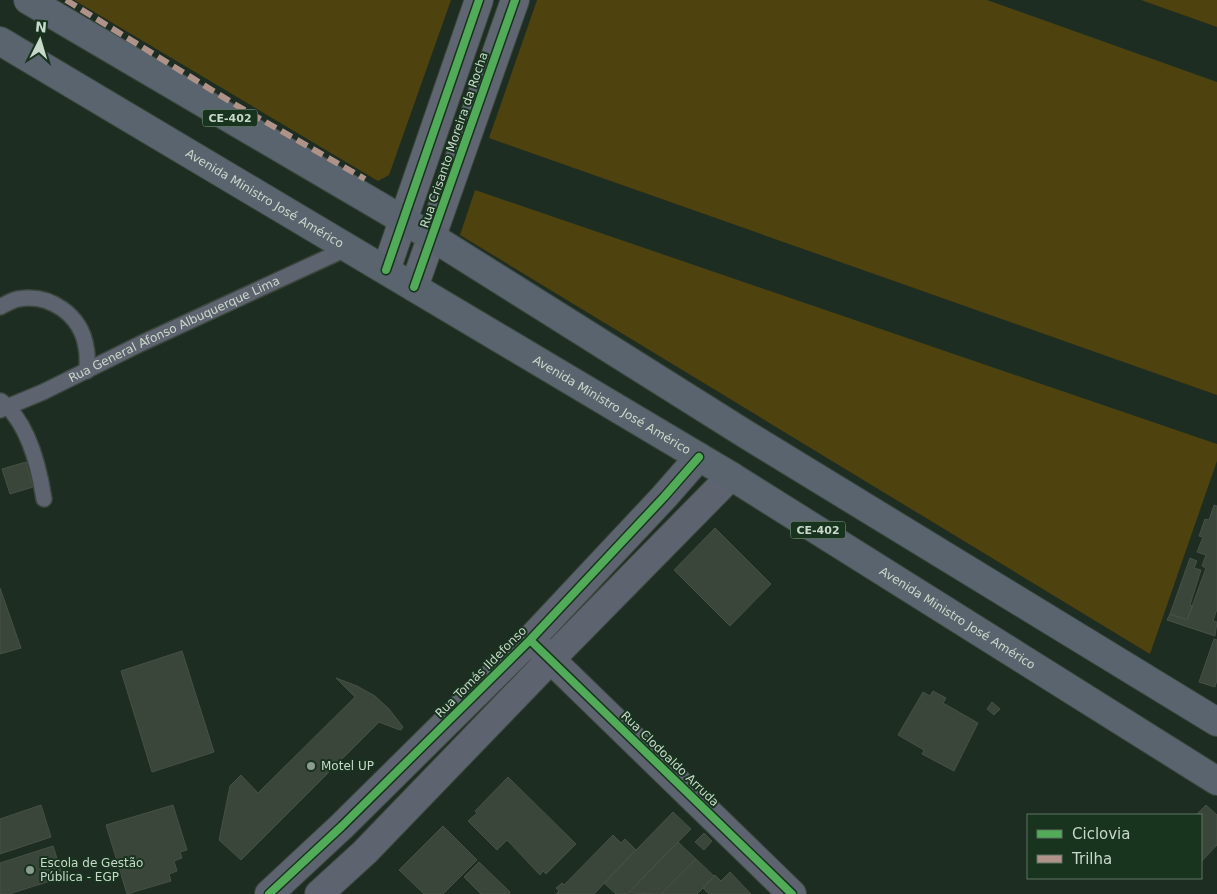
<svg xmlns="http://www.w3.org/2000/svg" width="1217" height="894" font-family="'DejaVu Sans',sans-serif">
  <rect width="100%" height="100%" fill="#1e2d22"/>
  <path fill="#4e420f" d="M74,0h377l-62,175 -11,6z
    M537,0h450l230,82v313l-728,-257z
    M1141,0h76v27z
    M475,190l742,254v17l-67,193 -690,-419z"/>
  <path fill="#3a463a" stroke="#475046" d="M26,462l7,25 -23,7 -8,-25z
    M1214,505l3,1v103l-4,12 4,1 -2,14 -48,-16 3,-6 17,6 19,-52 -4,-2 4,-11 -9,-3 6,-15 -4,-1 6,-17 4,1z
    M715,528l56,56 -41,42 -56,-56z
    M1190,558l7,3 -3,7 7,2 -11,35 3,1 -6,14 -17,-6z
    M0,588l21,60 -21,6z
    M1214,639l3,1v40l-2,7 -16,-5z
    M182,651l32,101 -62,20 -31,-101z
    M336,678l21,8 18,10 14,13 14,18 -2,3 -4,-1 -18,-7 -138,138 -22,-20 11,-54 11,-11 17,18 97,-96z
    M933,691l13,7 -3,5 35,20 -24,48 -32,-17 2,-4 -26,-15 25,-43 7,4z
    M992,702l8,7 -6,6 -7,-6z
    M508,777l68,67 -30,30 -3,-3 -3,4 -33,-35 -10,10 -29,-29 9,-8 -2,-2z
    M41,805l10,32 -51,17v-35z
    M173,805l14,45 -7,2 2,6 -8,3 3,10 -8,3 2,7 -44,13 -21,-69z
    M1206,805l11,10v30l-16,17v-47h-5z
    M673,812l18,17 -64,65h-11l-12,-11z
    M443,826l34,34 -34,34h-19l-25,-24z
    M704,833l8,8 -8,9 -9,-8z
    M613,835l8,8 4,-4 11,11 -42,44h-38l3,-3 -3,-3 6,-5 2,2z
    M678,842l18,17 -35,35 -33,-1z
    M53,846l10,31 -54,17h-9v-31z
    M696,859l18,17 -11,12 -6,6h-36z
    M479,862l31,30 -1,2h-28l-17,-17z
    M730,872l21,22h-42l-6,-6 12,-13 6,6z"/>
  <g fill="none" stroke-linecap="round" stroke-linejoin="round">
    <g stroke="#3b473e" stroke-width="18">
      <g id="lane">
        <path d="M0,307c6,-3 12,-7 18,-8 32,-6 63,16 68,48 2,8 1,16 1,24"/>
        <path d="M1,401c27,21 38,66 43,98"/>
        <path id="s1" d="M0,410l43,-18 99,-49 206,-95"/>
      </g>
    </g>
    <g stroke="#3b473e" stroke-width="30">
      <path id="street" d="M537,646l255,248
        M269,894l73,-68 188,-186 134,-143 35,-40
        M319,894l46,-42 186,-193 180,-183"/>
    </g>
    <g stroke="#3b473e" stroke-width="30">
      <path id="secondary" d="M386,270l93,-270
        M414,287l101,-287"/>
    </g>
    <g stroke="#3b473e" stroke-width="30">
      <g id="primary">
        <path d="M28,0l404,237 315,198 470,287"/>
        <path id="s2" d="M0,41l731,435 486,305"/>
      </g>
    </g>
    <use href="#lane" stroke="#5e646f" stroke-width="15"/>
    <use href="#street" stroke="#5e646f" stroke-width="28"/>
    <use href="#secondary" stroke="#5f6671" stroke-width="28"/>
    <use href="#primary" stroke="#5a646e" stroke-width="28"/>
    <path stroke="#af9288" stroke-width="6" stroke-dasharray="12 6" stroke-linecap="butt" d="M66,0l170,105 129,74"/>
    <g stroke="#18331e" stroke-width="11">
      <path id="cycleway" d="M386,270l93,-270
        M414,287l101,-287
        M530,640l262,254
        M269,894l73,-68 188,-186 134,-143 35,-40"/>
    </g>
    <use href="#cycleway" stroke="#51ab58" stroke-width="8"/>
  </g>
  <g fill="#8c9c8f" stroke="#18331e" stroke-width="2">
    <circle cx="311" cy="766" r="5"/>
    <circle cx="30" cy="870" r="5"/>
  </g>
  <g text-anchor="middle" dominant-baseline="central" stroke-width="4" stroke-linejoin="round" paint-order="stroke">
    <g fill="#18331e" stroke="#93a696" stroke-width="1">
      <rect x="202.5" y="109.5" width="55" height="17" rx="4"/>
      <rect x="790.5" y="521.5" width="55" height="17" rx="4"/>
    </g>
    <g font-size="11" font-weight="bold" fill="#c8d8ca">
      <text x="230" y="118">CE-402</text>
      <text x="818" y="530">CE-402</text>
    </g>
    <g font-size="12" fill="#c8d8ca" stroke="#18331e">
      <text transform="translate(454 140) rotate(-71)">Rua Crisanto Moreira da Rocha</text>
      <text stroke="none"><textPath href="#s2" startOffset="308">Avenida Ministro José Américo</textPath></text>
      <text stroke="none"><textPath href="#s1" startOffset="192">Rua General Afonso Albuquerque Lima</textPath></text>
      <text stroke="none"><textPath href="#s2" startOffset="712">Avenida Ministro José Américo</textPath></text>
      <text stroke="none"><textPath href="#s2" startOffset="1118">Avenida Ministro José Américo</textPath></text>
      <text transform="translate(481 672) rotate(-45)">Rua Tomás Ildefonso</text>
      <text transform="translate(670 759) rotate(44)">Rua Clodoaldo Arruda</text>
    </g>
    <g font-size="12" fill="#c8d8ca" stroke="#18331e" text-anchor="start">
      <text x="321" y="766">Motel UP</text>
      <text x="40" y="863">Escola de Gestão<tspan x="40" dy="14">Pública - EGP</tspan></text>
    </g>
  </g>
  <rect x="1027" y="814" width="175" height="65" fill="#18331e" stroke="#5e7563"/>
  <rect x="1037" y="830" width="25" height="8" fill="#51ab58" stroke="#5e7563"/>
  <text x="1072" y="839" font-size="15" fill="#c8d8ca">Ciclovia</text>
  <rect x="1037" y="855" width="25" height="8" fill="#af9288" stroke="#5e7563"/>
  <text x="1072" y="864" font-size="15" fill="#c8d8ca">Trilha</text>
  <g transform="translate(40 40) rotate(5)" stroke="#18331e" stroke-width="4" paint-order="stroke">
  <path d="M0-4L9 19L0 12L-9 19Z" fill="#c8d8ca"/>
  <text y="-8" font-size="14" font-weight="bold" text-anchor="middle" fill="#c8d8ca">N</text>
  </g>
</svg>
